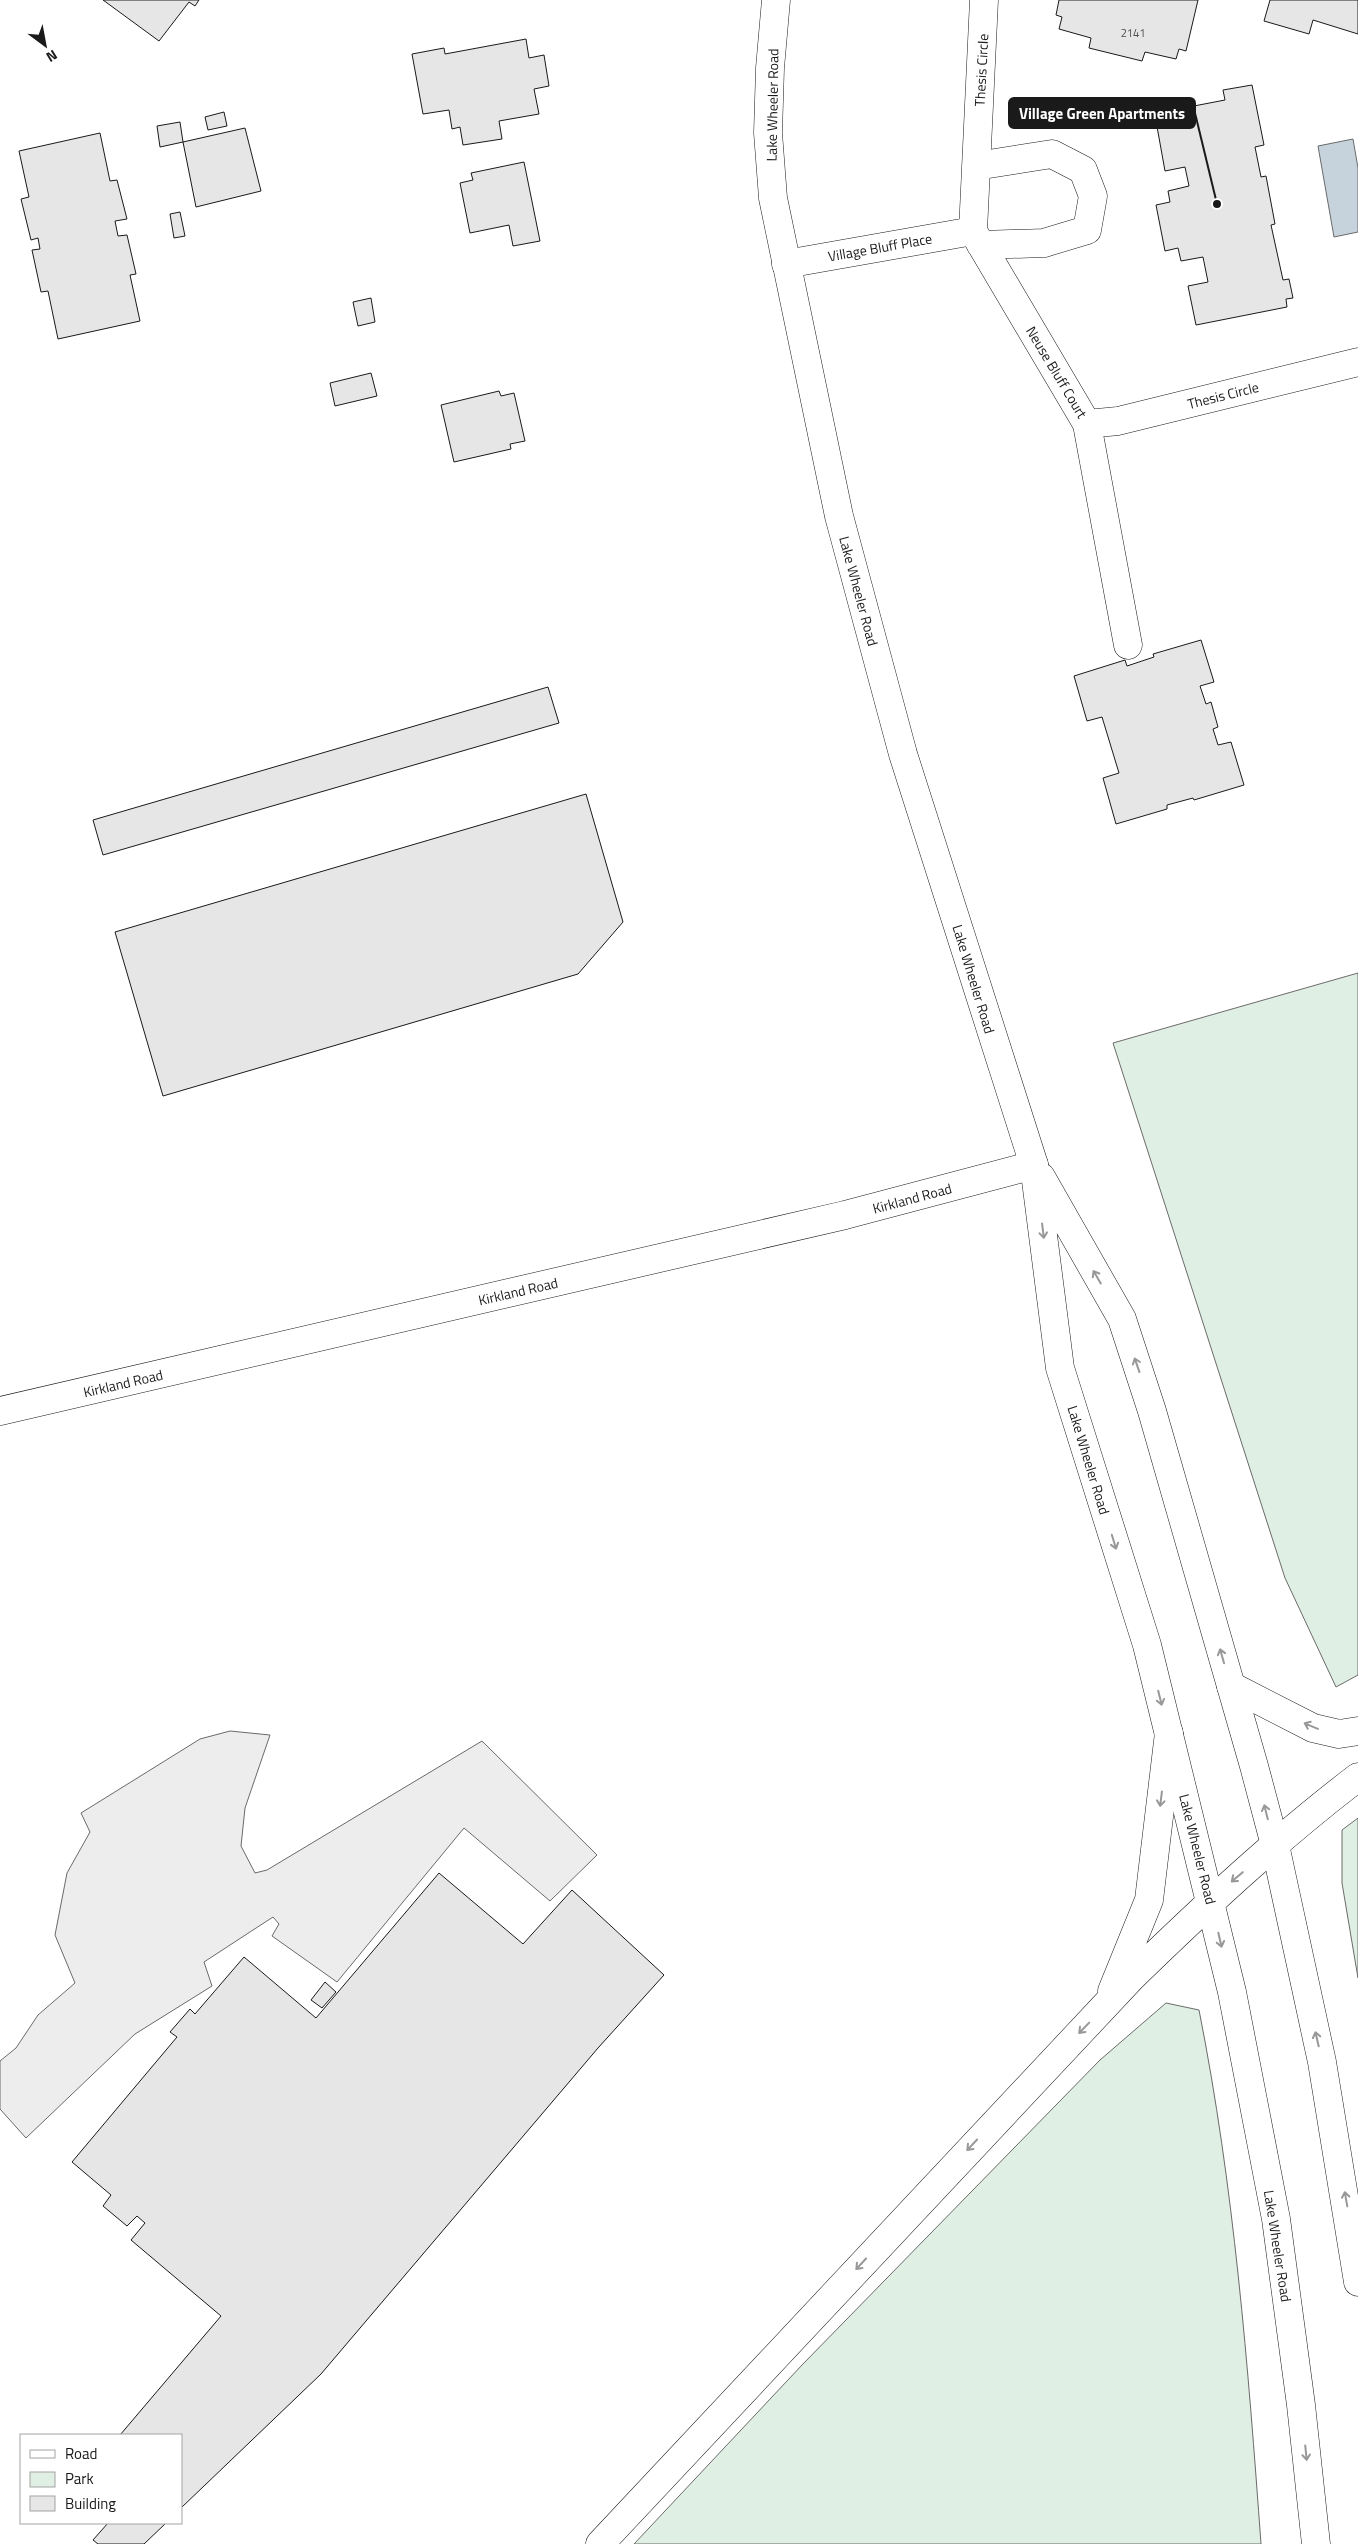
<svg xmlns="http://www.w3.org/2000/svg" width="1358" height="2544" font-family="'Titillium Web',sans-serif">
  <rect width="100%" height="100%" fill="#fff"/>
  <path fill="#e0efe3" stroke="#6a6a6a" d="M1358,973v702l-22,12 -51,-109 -172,-535z
    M1358,1818v160l-16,-95v-53z
    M1166,2003l33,7c35,176 49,355 62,534h-627l168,-179 298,-305z"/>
  <path fill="#ededed" stroke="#6a6a6a" d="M230,1731l40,4 -25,73 -4,38 14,27 12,-3 215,-129 115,114 -47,46 -86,-73 -127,154 -65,-46 7,-12 -6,-7 -69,45 8,24 -77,48 -109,104 -26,-29v-48l16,-13 22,-33 37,-32 -20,-48 12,-62 23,-41 -9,-19 119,-74z"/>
  <path fill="#c6d2dc" stroke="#6a6a6a" d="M1353,139l5,29v64l-24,5 -16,-91z"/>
  <path fill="#e6e6e6" stroke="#1a1a1a" d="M103,0h96l-4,6 -6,-4 -30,39z
    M1059,0h139l-12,51 -7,-2 -3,10 -31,-7 -3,9 -53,-13 2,-10 -32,-9 3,-12 -6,-2z
    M1270,0h88v34l-45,-14 -4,14 -45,-13z
    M526,39l3,19 15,-3 5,31 -15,3 5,25 -40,7 3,18 -39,6 -3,-18 -8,2 -3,-19 -26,4 -11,-60 32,-6 1,6z
    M1252,85l12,60 -9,2 6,30 5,-1 9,48 -4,1 12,55 6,-1 4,19 -7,1 1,8 -91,18 -8,-39 20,-4 -5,-25 -22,4 -3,-13 -13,3 -9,-46 14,-3 -2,-11 21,-5 -4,-19 -20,4 -9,-50 18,-3 -1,-8 52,-10 -2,-10z
    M224,112l3,14 -19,4 -3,-13z
    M180,122l3,20 -23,5 -3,-21z
    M245,128l16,63 -65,16 -13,-65z
    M100,133l10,48 7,-1 10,39 -12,2 3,15 9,-1 9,39 -6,1 10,46 -82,18 -10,-48 -7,1 -9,-42 8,-1 -2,-11 -7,2 -10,-41 8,-2 -10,-46z
    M524,162l16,79 -27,5 -4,-21 -39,8 -10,-50 13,-3 -2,-7z
    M180,212l5,24 -11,2 -4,-24z
    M371,298l4,24 -17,4 -5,-24z
    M371,373l6,23 -42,10 -5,-23z
    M499,391l2,5 13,-3 11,48 -15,3 1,5 -57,13 -13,-57z
    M1201,640l13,42 -14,4 6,18 5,-2 7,25 -5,2 5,16 13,-3 13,43 -50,15 -1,-2 -26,7v4l-51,15 -13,-46 16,-5 -17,-56 -15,4 -13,-45 51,-16 2,6 27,-9 -1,-3z
    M548,687l11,36 -456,132 -10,-35z
    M586,794l37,128 -45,52 -415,122 -48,-164z
    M439,1873l84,71 49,-54 92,85 -66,73 -277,326 -140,134v-73h-61l101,-119 -90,-76 14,-17 -8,-7 -10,10 -24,-20 8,-11 -39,-33 105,-125 -7,-5 20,-23 5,5 49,-57 72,61z
    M325,1982l11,10 -14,16 -11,-8z
    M108,2523h58l-22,21h-46l-5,-4z"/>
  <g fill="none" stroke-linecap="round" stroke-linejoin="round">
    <g stroke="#1a1a1a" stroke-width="29">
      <path id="minor" d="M976,166l76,-12 31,16 10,26 -6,34 -43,13 -63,2
        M973,231l114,193 41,221
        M973,231l11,-231
        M786,264l187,-33
        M1087,424l31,-3 240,-59
        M0,1411l845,-196 189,-50"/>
    </g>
    <g stroke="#1a1a1a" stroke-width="29">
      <path id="major" d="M776,0l-6,68 -2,65 5,65 66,318 64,238 131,411 26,203 87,277 85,347 44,227 25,186 15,139
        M1041,1177l81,142 30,92 102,355 21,79 47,217 36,220"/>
    </g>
    <g stroke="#1a1a1a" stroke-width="29">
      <path id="highway" d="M1231,1686l82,42 26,6 19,-3
        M1112,1991l37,-91 20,-167
        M600,2544l532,-567c72,-70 146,-139 226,-200"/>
    </g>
    <use href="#minor" stroke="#fff" stroke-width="28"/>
    <use href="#major" stroke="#fff" stroke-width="28"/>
    <use href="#highway" stroke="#fff" stroke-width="28"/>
  </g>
  <defs><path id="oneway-shaft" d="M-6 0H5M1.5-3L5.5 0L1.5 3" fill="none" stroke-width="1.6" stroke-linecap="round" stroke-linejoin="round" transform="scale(1.25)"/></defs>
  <g stroke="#989898">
    <use href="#oneway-shaft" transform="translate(1043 1231) rotate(83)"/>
    <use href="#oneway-shaft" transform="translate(1097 1277) rotate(-120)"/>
    <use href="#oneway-shaft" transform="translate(1137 1365) rotate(-109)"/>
    <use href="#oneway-shaft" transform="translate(1114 1542) rotate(73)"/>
    <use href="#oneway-shaft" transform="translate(1222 1656) rotate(-106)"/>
    <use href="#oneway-shaft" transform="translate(1160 1698) rotate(76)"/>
    <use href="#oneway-shaft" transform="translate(1311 1726) rotate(-157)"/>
    <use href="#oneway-shaft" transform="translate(1161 1799) rotate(97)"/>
    <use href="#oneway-shaft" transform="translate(1266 1812) rotate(-104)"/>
    <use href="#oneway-shaft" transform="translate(1237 1877) rotate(140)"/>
    <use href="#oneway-shaft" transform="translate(1220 1940) rotate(77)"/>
    <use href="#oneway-shaft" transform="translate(1084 2028) rotate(134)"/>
    <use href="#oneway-shaft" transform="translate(1317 2039) rotate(-103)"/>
    <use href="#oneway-shaft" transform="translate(972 2145) rotate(133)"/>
    <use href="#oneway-shaft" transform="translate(1346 2199) rotate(-100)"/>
    <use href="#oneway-shaft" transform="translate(861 2264) rotate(133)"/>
    <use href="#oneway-shaft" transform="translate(1306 2453) rotate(84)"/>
  </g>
  <g text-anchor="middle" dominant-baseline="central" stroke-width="4" stroke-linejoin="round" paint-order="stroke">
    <g font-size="11" fill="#4d4d4d">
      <text x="1133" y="33">2141</text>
    </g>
    <g font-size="14" fill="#1a1a1a" stroke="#fff">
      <text transform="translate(981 70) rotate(-87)">Thesis Circle</text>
      <text transform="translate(772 105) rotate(-89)">Lake Wheeler Road</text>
      <text transform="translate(880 247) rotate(-10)">Village Bluff Place</text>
      <text transform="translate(1057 372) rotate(59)">Neuse Bluff Court</text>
      <text transform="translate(1223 395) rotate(-14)">Thesis Circle</text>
      <text transform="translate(859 591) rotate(75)">Lake Wheeler Road</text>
      <text transform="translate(974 979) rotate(73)">Lake Wheeler Road</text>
      <text transform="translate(912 1198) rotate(-15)">Kirkland Road</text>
      <text transform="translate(518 1291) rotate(-13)">Kirkland Road</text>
      <text transform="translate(123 1383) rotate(-13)">Kirkland Road</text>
      <text transform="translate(1089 1460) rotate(73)">Lake Wheeler Road</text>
      <text transform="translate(1198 1849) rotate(76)">Lake Wheeler Road</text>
      <text transform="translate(1278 2246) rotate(81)">Lake Wheeler Road</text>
    </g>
  </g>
  <path fill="none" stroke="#1a1a1a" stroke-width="2" d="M1217 204L1195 113"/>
  <circle fill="#1a1a1a" stroke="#fff" stroke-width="2" cx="1217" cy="204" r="5"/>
  <rect fill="#1a1a1a" stroke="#1a1a1a" stroke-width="2" x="1009" y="98" width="186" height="30" rx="5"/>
  <g font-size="15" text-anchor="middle" font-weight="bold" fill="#fff">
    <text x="1102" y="119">Village Green Apartments</text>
  </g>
  <rect x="20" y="2434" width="162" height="90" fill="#ffffff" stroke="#a3a3a3"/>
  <rect x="30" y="2450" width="25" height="8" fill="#ffffff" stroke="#a3a3a3"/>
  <text x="65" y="2459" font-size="15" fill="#1a1a1a">Road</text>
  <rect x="30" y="2472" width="25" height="15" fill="#e0efe3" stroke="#a3a3a3"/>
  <text x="65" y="2484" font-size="15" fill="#1a1a1a">Park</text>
  <rect x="30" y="2496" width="25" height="15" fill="#e6e6e6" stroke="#a3a3a3"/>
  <text x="65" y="2509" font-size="15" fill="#1a1a1a">Building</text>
  <g transform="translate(45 45) rotate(148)" stroke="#ffffff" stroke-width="4" paint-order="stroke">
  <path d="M0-4L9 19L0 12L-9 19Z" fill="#1a1a1a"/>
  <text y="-8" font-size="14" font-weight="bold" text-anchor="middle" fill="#1a1a1a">N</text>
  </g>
</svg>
